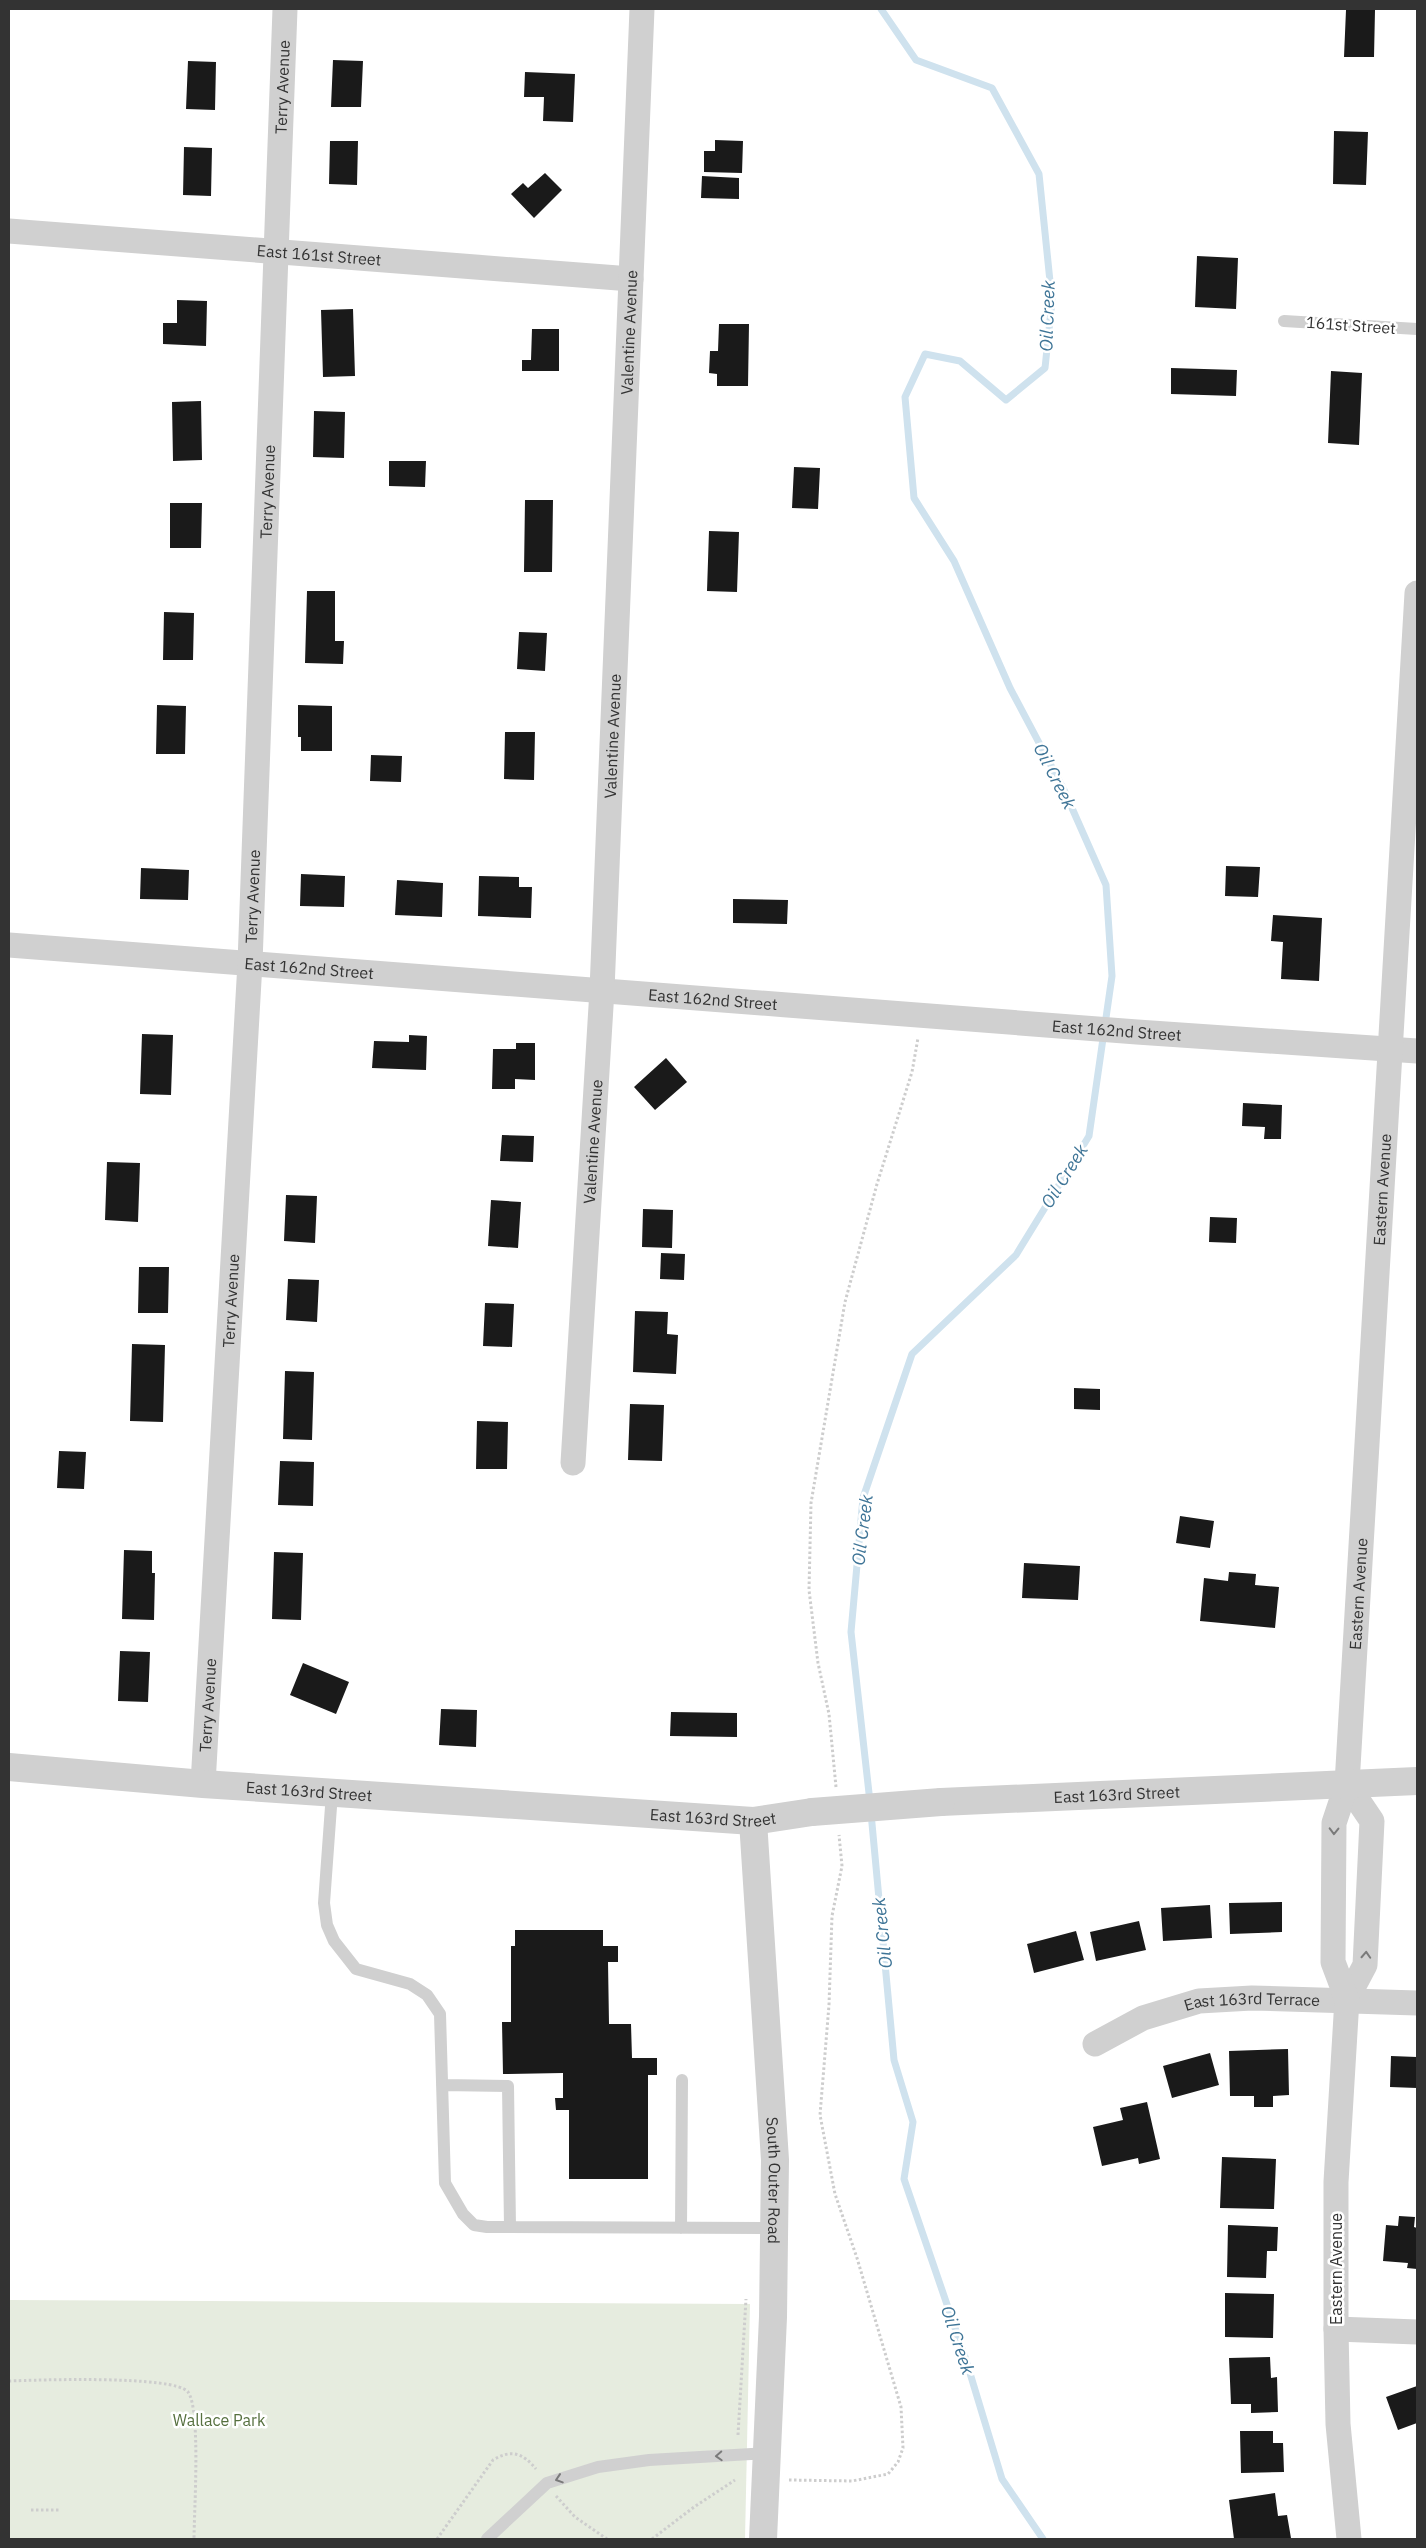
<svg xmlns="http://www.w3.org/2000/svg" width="1426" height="2548" font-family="'IBM Plex Sans',sans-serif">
  <rect width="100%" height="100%" fill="#fff"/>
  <path fill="#e6ecdf" d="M9,2300l741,4 -5,235h-736z"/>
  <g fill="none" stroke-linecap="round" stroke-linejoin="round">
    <path stroke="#cfe2ee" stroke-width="7" d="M870,1802l-19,-170 12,-134 49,-144 104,-99 73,-119 23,-160 -6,-91 -42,-95 -54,-102 -56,-127 -40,-63 -9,-101 20,-43 35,7 46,39 39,-32 7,-67 -13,-127 -47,-86 -76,-28 -35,-51
      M871,1813l23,247 19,62 -9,57 62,181 36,119 41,60"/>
  </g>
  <path fill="#1a1a1a" d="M1346,10h29l-1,47h-30z
    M333,60l30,1 -2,46h-30z
    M188,61l28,1 -1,48 -29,-1z
    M525,72l50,2 -2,48 -30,-1 1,-24h-20z
    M1334,131l34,1 -2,53 -33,-1z
    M715,140l28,1 -1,32 -38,-1v-21h11z
    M330,141h28l-1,44 -28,-1z
    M184,147l28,1 -1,48 -28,-1z
    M545,173l17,17 -28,28 -23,-24 12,-11 5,5z
    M702,176l37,2v21l-38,-1z
    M1197,256l41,2 -2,51 -41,-2z
    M177,300l30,1 -1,45 -43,-2v-21h14z
    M353,309l2,67 -32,1 -2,-67z
    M719,324h30l-1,62h-31v-12l-8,-1 1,-22h8z
    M532,329h27v42h-37v-11h9z
    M1171,368l66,2 -1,26 -65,-2z
    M1331,371l31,2 -3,72 -31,-2z
    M201,401l1,59 -29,1 -1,-59z
    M314,411l31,1 -1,46 -31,-1z
    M389,461h37l-1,26 -36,-1z
    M794,467l26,1 -2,41 -26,-1z
    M525,500h28l-1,72h-28z
    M170,503h32l-1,45h-31z
    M709,531l30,1 -2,60 -30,-1z
    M307,591h28v50h9l-1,23 -38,-1z
    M164,612l30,1 -1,47h-30z
    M519,632l28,1 -2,38 -28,-2z
    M157,705l29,1 -1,48h-29z
    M298,705l34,1v45h-31v-14h-3z
    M505,732h30l-1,48 -30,-1z
    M371,755l31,1 -1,26 -31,-1z
    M1226,866l34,1 -2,30 -33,-1z
    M141,868l48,2 -1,30 -48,-1z
    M301,874l44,2 -1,31 -44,-1z
    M479,876l40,1v10h13l-1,31 -53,-2z
    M397,880l46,3 -1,34 -47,-2z
    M733,899l55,1 -1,24 -54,-1z
    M1273,915l49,3 -3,63 -38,-2 2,-37 -12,-1z
    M142,1034l31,1 -2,60 -31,-1z
    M409,1035l18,1 -1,34 -54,-2 2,-27 35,1z
    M516,1043h19v37l-20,-1v10h-23l1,-40h23z
    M666,1058l21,24 -32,28 -21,-23z
    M1243,1103l39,2 -1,34h-17l1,-12 -23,-1z
    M502,1135l32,1 -1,26 -33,-1z
    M107,1162l33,1 -2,59 -33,-2z
    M286,1195l31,1 -2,47 -31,-2z
    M491,1200l30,2 -3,46 -30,-2z
    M643,1209l30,1 -1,38 -30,-1z
    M1210,1217l27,1 -1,25 -27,-1z
    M661,1253l24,1 -1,26 -24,-1z
    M139,1267h30l-1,46h-30z
    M288,1279l31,1 -2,42 -31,-2z
    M485,1303l29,1 -2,43 -29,-1z
    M635,1311l33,1 -1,22 11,1 -2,39 -43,-2z
    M132,1344l33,1 -2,77 -33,-1z
    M285,1371l29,1 -2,68 -29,-1z
    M1074,1388l26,1v21l-26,-1z
    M630,1404l34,1 -2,56 -34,-1z
    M477,1421l31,1 -1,47h-31z
    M59,1451l27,1 -2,37 -27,-1z
    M280,1461l34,1 -1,44 -35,-1z
    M1180,1516l34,5 -4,27 -34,-5z
    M124,1550l28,1v22h3l-1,47 -32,-1z
    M274,1552l29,1 -2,67 -29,-1z
    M1024,1563l56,3 -2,34 -56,-2z
    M1229,1572l27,2 -1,11 24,2 -4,41 -75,-7 4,-43 24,3z
    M120,1651l30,1 -2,50 -30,-1z
    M303,1663l46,19 -13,32 -46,-19z
    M441,1709l36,1 -1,37 -37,-2z
    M671,1712l66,1v24l-67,-1z
    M1282,1902v30l-52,2 -1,-31z
    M1210,1905l2,33 -49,3 -2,-33z
    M1139,1921l7,29 -50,11 -6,-29z
    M515,1930h88v16h15v16h-10l1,62h22l1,34h25v17h-9v104h-79v-69h-13l-1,-12h8v-25l-60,1 -1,-52h9v-76h4z
    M1076,1931l8,29 -50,13 -7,-29z
    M1288,2049l1,46 -16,1v11h-19v-11h-24l-1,-45z
    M1210,2053l9,32 -47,13 -9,-32z
    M1391,2056l26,1v31l-27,-1z
    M1147,2102l13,57 -21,5 -1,-6 -36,8 -9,-39 30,-7 -3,-12z
    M1222,2157l54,2 -2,50 -54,-1z
    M1399,2216l16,1 -1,10 3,1v41l-10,-1 1,-5 -25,-2 3,-36 12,1z
    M1228,2225l50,2 -1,24h-10l-1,27 -39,-1z
    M1225,2293l49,1 -1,44 -48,-1z
    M1270,2357l1,21 6,-1 1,35 -27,1v-9h-20l-2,-46z
    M1417,2386v37l-19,7 -12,-33z
    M1240,2431h33v12h10l1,29 -43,1z
    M1275,2493l3,23 9,-1 4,23 -57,1 -5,-39z"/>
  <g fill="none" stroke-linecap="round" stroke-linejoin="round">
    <path stroke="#cdcdcd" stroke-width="3" stroke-dasharray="2.5 2.5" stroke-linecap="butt" d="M836,1787l-7,-73 -11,-51 -9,-73 2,-87 34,-201 32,-118 35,-112 6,-34
      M9,2381c27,-1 166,-6 179,11 13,17 6,121 6,147
      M738,2435l8,-136
      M789,2480l63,1 36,-7 10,-12 5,-14 -2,-41 -44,-149 -22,-64 -15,-79 9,-110 3,-89 10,-50 -3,-31
      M556,2496l19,21 32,22
      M31,2510h29
      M437,2539l56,-79c18,-11 30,-7 43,9
      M652,2539l42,-32 41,-27"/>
    <path stroke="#d0d0d0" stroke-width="12" d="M1284,321l133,8
      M332,1793l-8,110 3,22 7,16 22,28 54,15 17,11 13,19 5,169 18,31 11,11 13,2 287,1
      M442,2085l66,1 2,141
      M681,2228l1,-148
      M487,2539l60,-56 51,-16 51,-7 119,-7"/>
    <g stroke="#d0d0d0" stroke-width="25">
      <path id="s1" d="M9,231l622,48"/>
      <path id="s2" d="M9,945l1128,87 280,19"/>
      <path id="s3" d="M573,1463l29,-473 40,-981"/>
      <path id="s4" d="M203,1784l47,-821 35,-954"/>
      <path d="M1347,1784l25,37 -7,144 -18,34"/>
      <path id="s5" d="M1095,2044l48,-26 56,-17 53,-3 165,5"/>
      <path d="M1336,2329l81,3"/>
      <path id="s6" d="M1349,2539l-11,-115 -2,-95v-147l11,-183 -14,-37 1,-139 13,-39 70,-1191"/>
    </g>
    <g stroke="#d0d0d0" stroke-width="28">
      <path id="s7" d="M9,1767l194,17 550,37 59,-9"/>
      <path id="s8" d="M941,1802l476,-21"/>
      <path id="s9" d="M753,1821l22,339 -2,157 -10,222"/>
    </g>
    <path stroke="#d0d0d0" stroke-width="28" d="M812,1812l129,-10"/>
  </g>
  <defs><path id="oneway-chevron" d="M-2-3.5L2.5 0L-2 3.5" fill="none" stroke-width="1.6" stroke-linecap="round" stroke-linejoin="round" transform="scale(1.25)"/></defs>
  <g stroke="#7a7a7a">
    <use href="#oneway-chevron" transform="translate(1334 1831) rotate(91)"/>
    <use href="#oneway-chevron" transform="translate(1366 1955) rotate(-87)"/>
    <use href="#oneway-chevron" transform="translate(719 2456) rotate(177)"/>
    <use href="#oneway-chevron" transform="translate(559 2479) rotate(162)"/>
  </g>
  <g text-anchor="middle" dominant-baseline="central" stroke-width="5" stroke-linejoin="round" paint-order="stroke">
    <g font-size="16" fill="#333" stroke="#fff">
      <text stroke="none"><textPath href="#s4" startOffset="1699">Terry Avenue</textPath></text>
      <text stroke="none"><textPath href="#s1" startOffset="311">East 161st Street</textPath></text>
      <text transform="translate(1351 325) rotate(4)">161st Street</text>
      <text stroke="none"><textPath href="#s3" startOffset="1132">Valentine Avenue</textPath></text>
      <text stroke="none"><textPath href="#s4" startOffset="1294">Terry Avenue</textPath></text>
      <text stroke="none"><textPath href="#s3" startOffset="728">Valentine Avenue</textPath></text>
      <text stroke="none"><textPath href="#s4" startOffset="889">Terry Avenue</textPath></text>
      <text stroke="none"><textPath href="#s2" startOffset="301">East 162nd Street</textPath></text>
      <text stroke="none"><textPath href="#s2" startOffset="706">East 162nd Street</textPath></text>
      <text stroke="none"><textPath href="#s2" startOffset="1111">East 162nd Street</textPath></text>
      <text stroke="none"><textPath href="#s3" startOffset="322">Valentine Avenue</textPath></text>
      <text stroke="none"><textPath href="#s6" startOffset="1356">Eastern Avenue</textPath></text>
      <text stroke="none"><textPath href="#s4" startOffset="484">Terry Avenue</textPath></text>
      <text stroke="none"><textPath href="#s6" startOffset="951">Eastern Avenue</textPath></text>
      <text stroke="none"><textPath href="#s4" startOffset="79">Terry Avenue</textPath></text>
      <text stroke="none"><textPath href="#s7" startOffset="301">East 163rd Street</textPath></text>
      <text stroke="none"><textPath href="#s8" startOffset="176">East 163rd Street</textPath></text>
      <text stroke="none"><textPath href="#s7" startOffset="706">East 163rd Street</textPath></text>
      <text stroke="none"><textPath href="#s5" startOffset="166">East 163rd Terrace</textPath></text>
      <text stroke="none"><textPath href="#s9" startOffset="360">South Outer Road</textPath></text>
      <text transform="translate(1336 2269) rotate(-90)">Eastern Avenue</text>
    </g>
    <g font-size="16" fill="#56703f" stroke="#fff">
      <text x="219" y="2420">Wallace Park</text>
    </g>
    <g font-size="18" font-style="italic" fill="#3f7597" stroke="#fff">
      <text transform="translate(1047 316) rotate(-88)">Oil Creek</text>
      <text transform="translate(1055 776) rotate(63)">Oil Creek</text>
      <text transform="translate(1064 1176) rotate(-58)">Oil Creek</text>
      <text transform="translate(862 1530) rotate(-83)">Oil Creek</text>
      <text transform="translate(882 1933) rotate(-96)">Oil Creek</text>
      <text transform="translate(958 2340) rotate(72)">Oil Creek</text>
    </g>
  </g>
  <rect width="1426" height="2548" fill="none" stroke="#333333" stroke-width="20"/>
</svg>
